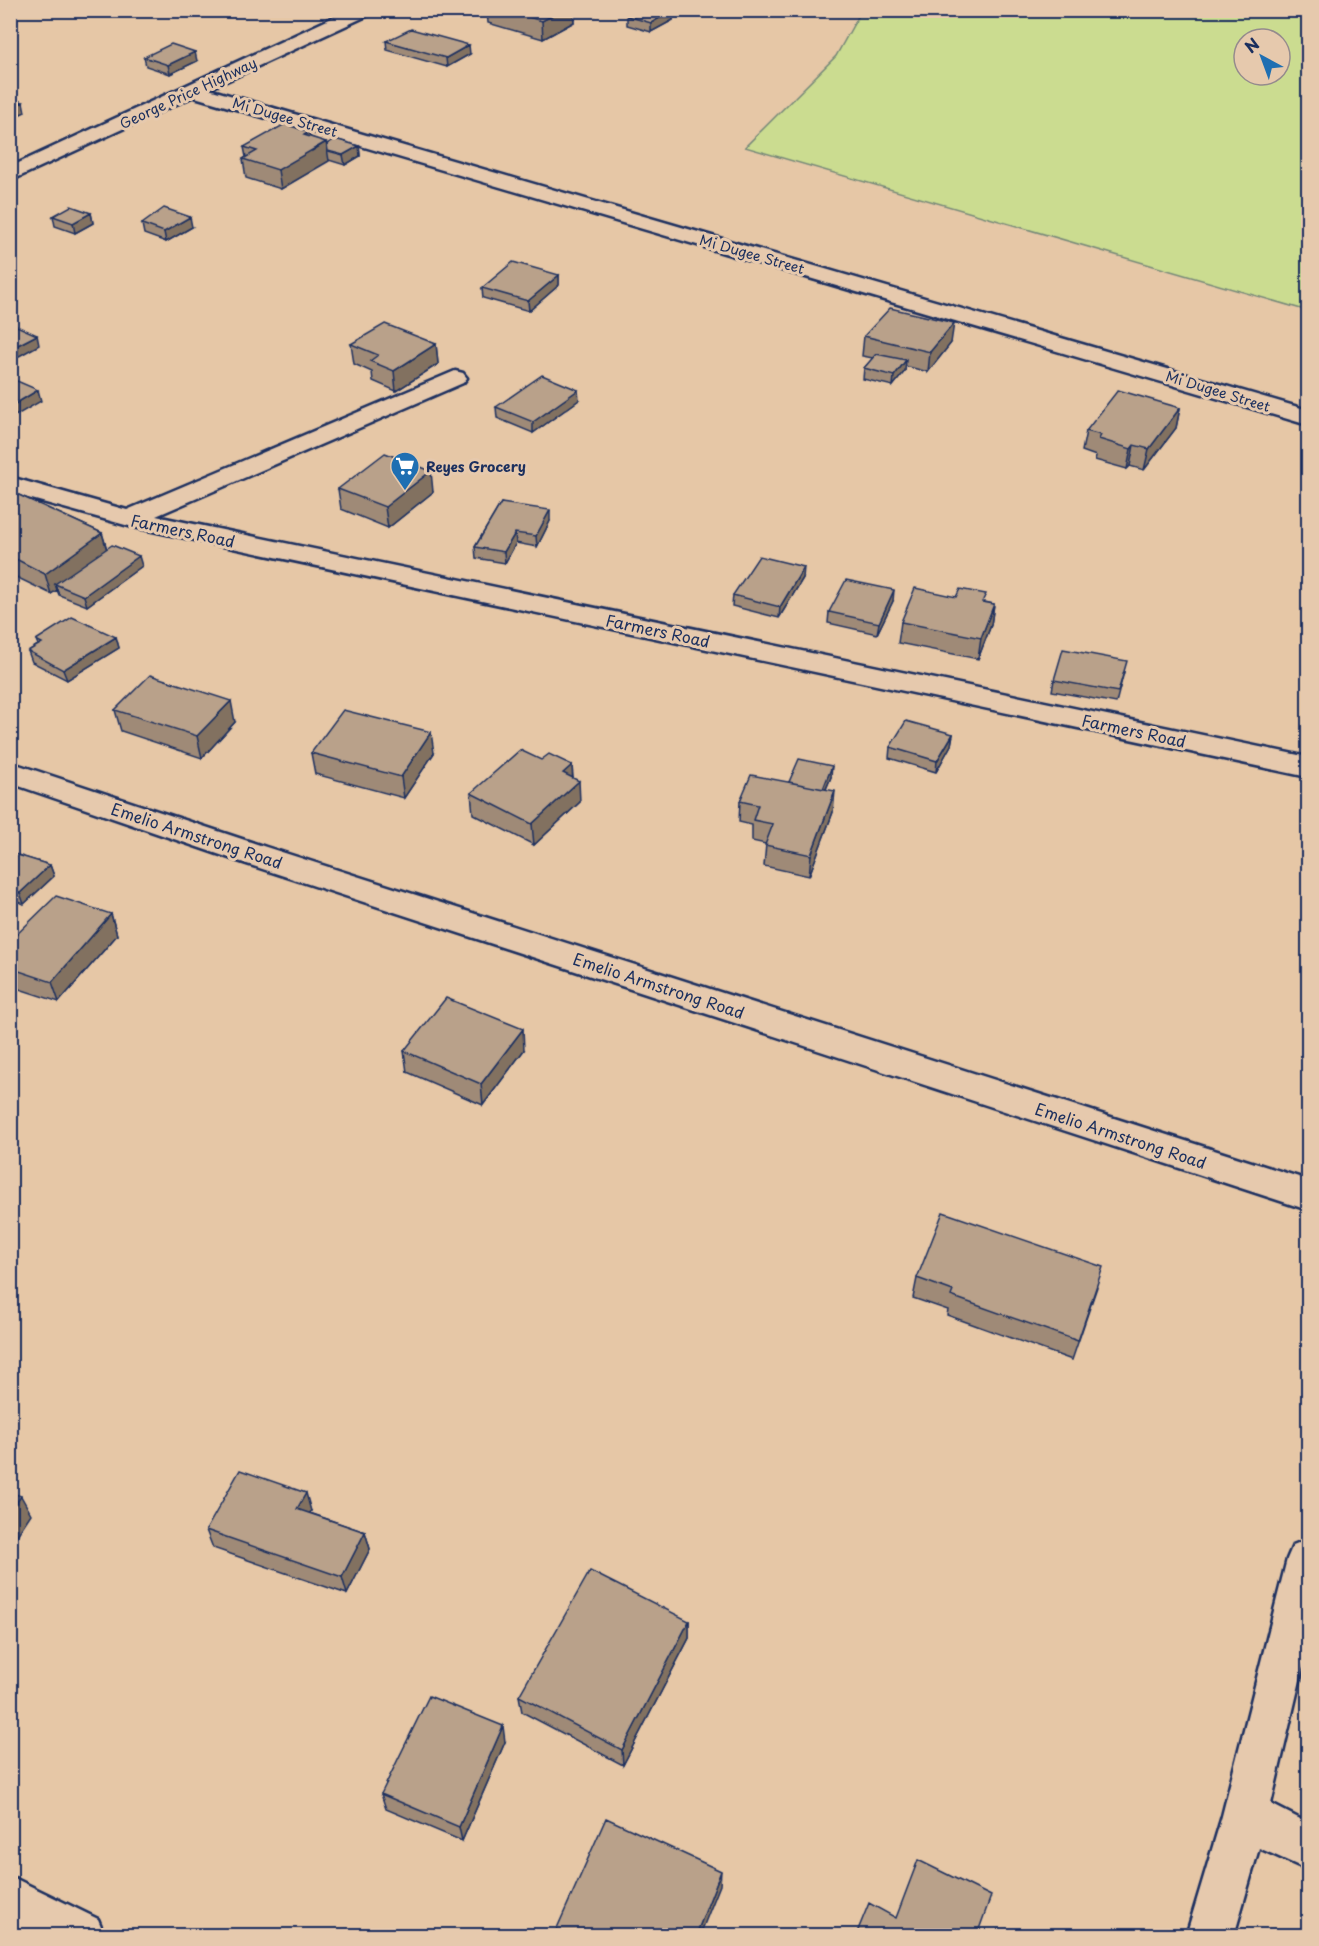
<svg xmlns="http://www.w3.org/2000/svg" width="1319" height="1946" font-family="'Playpen Sans',sans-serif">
  <rect width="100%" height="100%" fill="#e6c7a6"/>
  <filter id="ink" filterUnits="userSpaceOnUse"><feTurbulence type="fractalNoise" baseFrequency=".0167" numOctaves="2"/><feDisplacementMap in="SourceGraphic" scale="12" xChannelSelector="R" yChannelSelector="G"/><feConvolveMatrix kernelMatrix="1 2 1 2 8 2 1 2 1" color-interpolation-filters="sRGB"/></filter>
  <g filter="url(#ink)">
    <path fill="#cbdc90" stroke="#738677" stroke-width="1.5" fill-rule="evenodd" d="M861,11h447v300l-563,-164 91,-91zM1244,39h36v36h-36z"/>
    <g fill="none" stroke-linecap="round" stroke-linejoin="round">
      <g stroke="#1b2f5e" stroke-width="5">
        <path id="minor" d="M195,85l1113,325v15l-1120,-330 -3,-4 3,-4z
          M455,371l8,2 4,5 -4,5 -307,133 1152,241v20l-1179,-251 -119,-33v-16l117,33z
          M10,762l256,85 1042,333v30l-1064,-347 -234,-80z
          M1308,1539v107l-37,158 37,19v47l-49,-22 -25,88h-48l36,-120 65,-257 6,-14z
          M10,1876l88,43 7,17h-75l-20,-10z"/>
      </g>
      <g stroke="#1b2f5e" stroke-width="5">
        <path id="highway" d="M349,10h25l-3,4 -361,167v-14z"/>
      </g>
      <use href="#minor" fill="#e6c9ad" fill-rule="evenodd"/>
      <use href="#highway" fill="#e6c9ad" fill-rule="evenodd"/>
    </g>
    <path fill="#9f8a77" stroke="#1b2f5e" stroke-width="1.5" d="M487,10h86l1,12 -31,17 -55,-16z
      M579,10h24l-8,5z
      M673,10v10l-22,12 -24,-7v-9z
      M386,41l84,13 -23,13 -60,-17z
      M144,57l53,4 -27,13 -24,-8z
      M309,132l1,5 17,7 32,2 1,10 -15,9 -16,-5 -48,29 -35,-11 -3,-19 3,-2 -2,-10z
      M91,213l2,10 -18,10 -20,-7 -2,-10z
      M142,224l50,3 -26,15 -22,-8z
      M559,275v10l-30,26 -46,-13 -1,-10z
      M864,336l87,7 -23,29 -23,-6v5l-12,15 -30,-7 1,-11 9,-10 -11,-2z
      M351,344h85l2,20 -42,27 -23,-10 -1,-9 -18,-8z
      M579,400l-46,33 -36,-15 -1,-11z
      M1180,408l-4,20 -32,42 -14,-4 -3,3 -32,-9 1,-4 -14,-5 4,-20z
      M338,489l95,3 -45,36 -47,-19z
      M10,491l92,42 5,16 35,17 -55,40 -28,-11 -2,-5 -6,4 -41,-20z
      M501,503l49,18 -13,26 -21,-4 -11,20 -29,-5 -1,-11z
      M803,578l-24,40 -47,-12 1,-11z
      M893,601l-16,33 -49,-11 1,-11z
      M985,602l9,2 -3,21 -13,34 -80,-16 3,-21z
      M116,637l3,11 -52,32 -35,-18 -4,-11 10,-6 -2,-5z
      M1124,672l-8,31 -64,-12 2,-11z
      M115,710l120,12 -33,36 -81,-27z
      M953,734l-2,11 -15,27 -47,-14 1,-11z
      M311,753h123l-30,45 -89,-24z
      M541,760l31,5 1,13 7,24 -46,43 -61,-31 -2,-21z
      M831,777l-5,12 7,23 -24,64 -45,-10 2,-22 -14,-3v-16l-13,-3 1,-21 49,-19z
      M10,853l40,12 4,11 -30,28 -14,-5z
      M111,914l6,21 -58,67 -49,-16v-45z
      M524,1050l-41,55 -76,-33 -3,-21z
      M917,1278l180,9 -25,73 -125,-45 1,-5 -35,-12z
      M311,1511l-1,2 55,19 5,17 -23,45 -134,-46 -7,-18z
      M689,1621v17l-66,127 -101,-53 -3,-16z
      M505,1742l-43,99 -76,-32 -5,-15z"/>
    <path fill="#827161" stroke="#1b2f5e" stroke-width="1.5" d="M562,10h11l1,12 -31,17 -1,-18z
      M595,10h8l-8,5z
      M673,10v10l-22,12v-9z
      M469,45l1,9 -23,13 -1,-9z
      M195,52l2,9 -27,13 -2,-9z
      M23,102l2,10 -15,7v-11z
      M309,132l3,19 14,-9 3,19 -48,28 -3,-19 26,-35z
      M359,146l1,10 -15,9 -2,-10z
      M91,213l2,10 -18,10 -2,-10z
      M190,217l2,10 -26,15 -2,-10z
      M559,275v10l-30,26 -1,-10z
      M954,323l-3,20 -23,29 2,-20z
      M37,335l2,10 -27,15 -2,-11z
      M436,344l2,20 -42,27 -2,-20z
      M906,360l-1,11 -12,15 1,-10z
      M38,390l3,11 -31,18v-12z
      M578,390l1,10 -46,33v-11z
      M1180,408l-4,20 -32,42 5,-21z
      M1134,445l-4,21 -3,3 4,-20z
      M431,471l2,21 -45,36 -3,-21z
      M550,510v11l-13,26 -1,-11z
      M102,533l6,21 -53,30 2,6 -6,4 -6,-20z
      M515,533l1,10 -11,20 -1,-11z
      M139,556l3,10 -55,40 -3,-10z
      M804,567l-1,11 -24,40 1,-11z
      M894,590l-1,11 -16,33 2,-11z
      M994,604l-3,21 -13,34 3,-21z
      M116,637l3,11 -52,32 -4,-10z
      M231,701l4,21 -33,36 -5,-22z
      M431,732l3,21 -30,45 -3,-21z
      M953,734l-2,11 -15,27 1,-11z
      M572,765l1,21 -10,-13z
      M832,766l-1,11 -11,26 1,-11z
      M579,781l1,21 -46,43 -2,-21z
      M835,791l-2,21 -24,64 2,-21z
      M50,865l4,11 -30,28 -4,-11z
      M111,914l6,21 -58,67 -7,-20z
      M523,1029l1,21 -41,55 -2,-21z
      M306,1493l5,18 -8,15 -6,-17z
      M21,1496l10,18 -21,32v-34z
      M365,1532l5,17 -23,45 -5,-17z
      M689,1621v17l-66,127 -1,-15z
      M503,1726l2,16 -43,99 -3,-14z
      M721,1871l-1,14 -20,50h-4z"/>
    <path fill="#b9a18a" stroke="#1b2f5e" stroke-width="1.5" d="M504,10h58l-20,11z
      M638,10h35l-22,13 -24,-7z
      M411,29l58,16 -23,13 -60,-17z
      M171,44l24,8 -27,13 -24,-8z
      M10,98l13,4 -13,6z
      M285,124l24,8 -5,3 22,7 -48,28 -35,-11 14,-8 -13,-4z
      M335,139l24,7 -16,9 -15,-4 -1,-7z
      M71,206l20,7 -18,10 -20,-7z
      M164,208l26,9 -26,15 -22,-8z
      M513,262l46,13 -31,26 -46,-13z
      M890,308l64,15 -24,29 -66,-16z
      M10,323l27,12 -27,14z
      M385,324l51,20 -42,27 -24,-10 8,-6 -27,-11z
      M876,354l30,6 -12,16 -30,-8z
      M542,375l36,15 -45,32 -37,-15z
      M10,378l28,12 -28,17z
      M1118,390l62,18 -31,41 -15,-4 -3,4 -32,-10 2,-4 -15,-4z
      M385,453l46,18 -46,36 -47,-18z
      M10,491l92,42 -57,41 -35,-18z
      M501,503l49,7 -14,26 -21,-3 -11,19 -29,-5z
      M112,545l27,11 -55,40 -29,-12z
      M759,556l45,11 -24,40 -47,-12z
      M846,580l48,10 -15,33 -50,-11z
      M915,588l41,9 4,-8 26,5 -4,8 12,2 -13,34 -80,-16z
      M72,617l44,20 -53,33 -35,-19 14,-8 -6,-3z
      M1063,649l64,12 -9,31 -64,-12z
      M150,675l81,26 -34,35 -82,-26z
      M343,710l88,22 -30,45 -90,-24z
      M906,721l47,13 -16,27 -47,-14z
      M520,750l21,10 8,-6 23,11 -9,8 16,8 -47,43 -61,-31z
      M799,759l33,7 -9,23 -34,-7z
      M751,775l84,16 -24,64 -46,-10 8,-21 -20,-4 5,-15 -18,-4z
      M10,853h1l39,12 -30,28 -10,-3z
      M56,896l55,18 -59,68 -42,-14v-27z
      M446,998l77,31 -42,55 -77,-33z
      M943,1212l160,55 -25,74 -127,-45 2,-5 -36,-13z
      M240,1470l66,23 -9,16 68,23 -23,45 -136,-47z
      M10,1492l11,4 -11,16z
      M590,1571l99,50 -67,129 -103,-54z
      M429,1696l74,30 -44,101 -78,-33z
      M606,1818l115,53 -25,64h-142z
      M918,1860l73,36 -14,39h-121l13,-32 27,15z"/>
  </g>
  <defs>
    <g id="supermarket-pin" transform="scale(1.5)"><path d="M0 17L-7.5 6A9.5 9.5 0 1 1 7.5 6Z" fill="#1f6fb2" stroke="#e6c9ad"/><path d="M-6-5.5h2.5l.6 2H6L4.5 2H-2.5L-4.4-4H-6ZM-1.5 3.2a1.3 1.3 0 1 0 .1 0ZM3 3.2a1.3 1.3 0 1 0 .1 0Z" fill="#fff"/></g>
  </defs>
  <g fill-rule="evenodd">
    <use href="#supermarket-pin" x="405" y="466"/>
  </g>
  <g text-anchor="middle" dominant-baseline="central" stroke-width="6" stroke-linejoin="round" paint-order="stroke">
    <g font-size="14" fill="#1b2f5e" stroke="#e6c9ad">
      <text transform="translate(188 93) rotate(-25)">George Price Highway</text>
      <text transform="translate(285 117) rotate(16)">Mi Dugee Street</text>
      <text transform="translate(752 254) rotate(16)">Mi Dugee Street</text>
      <text transform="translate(1218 391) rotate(17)">Mi Dugee Street</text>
    </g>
    <g font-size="14" font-weight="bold" fill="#1b2f5e" stroke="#e6c9ad" text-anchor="start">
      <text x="426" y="466">Reyes Grocery</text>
    </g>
    <g font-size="16" fill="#1b2f5e" stroke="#e6c9ad">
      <text transform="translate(183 530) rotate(12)">Farmers Road</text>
      <text transform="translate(658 630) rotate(12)">Farmers Road</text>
      <text transform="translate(1134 730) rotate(12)">Farmers Road</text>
      <text transform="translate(197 835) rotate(18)">Emelio Armstrong Road</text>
      <text transform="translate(659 985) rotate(18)">Emelio Armstrong Road</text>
      <text transform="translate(1121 1135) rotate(18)">Emelio Armstrong Road</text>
    </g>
  </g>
  <rect width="1319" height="1946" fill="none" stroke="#e6c9ad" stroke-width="36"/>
  <rect x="18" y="18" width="1283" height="1910" fill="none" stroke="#1b2f5e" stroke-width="2" filter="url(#ink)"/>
  <g transform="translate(1262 57) rotate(319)"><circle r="28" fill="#e6c9ad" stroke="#958b8d" stroke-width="1.5"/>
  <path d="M0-4.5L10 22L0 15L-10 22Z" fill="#1f6fb2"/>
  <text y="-9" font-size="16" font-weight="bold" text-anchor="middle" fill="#1b2f5e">N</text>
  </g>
</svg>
